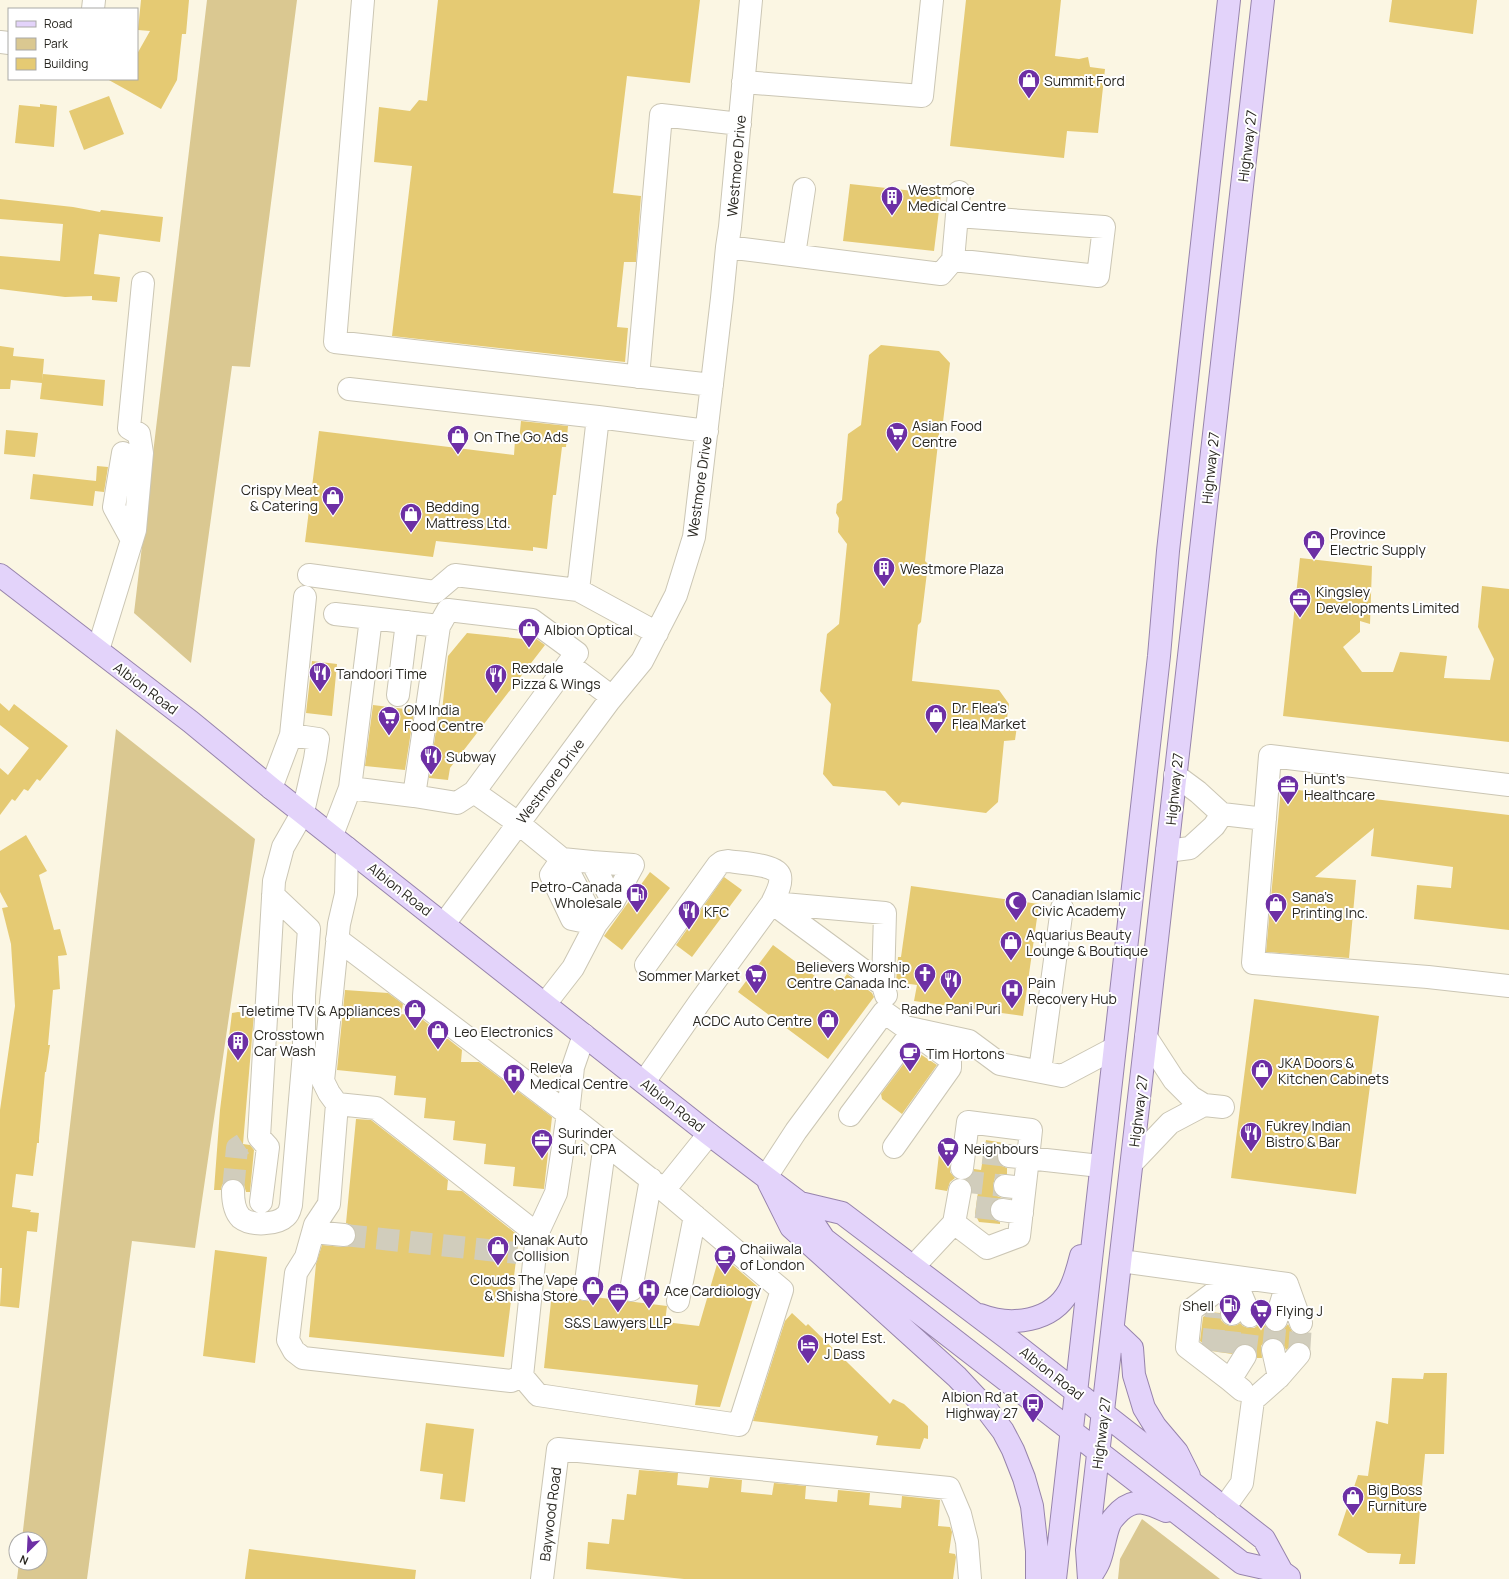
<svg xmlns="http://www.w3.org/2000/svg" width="1509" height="1579" font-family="Manrope,sans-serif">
  <rect width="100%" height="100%" fill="#fbf6e3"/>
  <path fill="#dac891" d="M207,0h90l-47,367 -18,-1 -41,297 -57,-50z
    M116,729l139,110 -60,409 -63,-7 -45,338h-70l2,-16h21v-24h-18z
    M1142,1519l78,60h-102l2,-20z"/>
  <path fill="#e5ca73" d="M141,0h48l-3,34h-4l-5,46 -16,29 -54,-30h30v-25l13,-23 -12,-1z
    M438,0h262l-10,83 -63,-7 -14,117 28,3 -5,66h-12l-7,65 11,1 -3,34 -233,-26 20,-170 -38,-4 5,-55 31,4 9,-11 8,1z
    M966,0h95l-6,56 24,3 9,-2 2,10 15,2 -7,64 -31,-2 -3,27 -114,-12z
    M1392,0h85l-4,34 -84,-12z
    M109,96l15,38 -40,16 -15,-39z
    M40,104l17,2 -3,41 -39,-4 4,-38 21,2z
    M850,184l91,10 -7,57 -91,-10z
    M0,199l73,8 27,5 1,-2 62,7 -3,25 -61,-8 -5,40 26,3 -3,25 -25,-2v-4l-27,1 -65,-8v-33l60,5 3,-37 -63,-5z
    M881,345l58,6 11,12 -7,59 -3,3 -15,136 3,3 -7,58 -3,3 -6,56 87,9 10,14 -3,21 11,1 -2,14 -11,1 -6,61 -12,11 -84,-11 -3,4 -14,-15 -52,-5 -10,-12 8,-70 -11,-13 7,-57 12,-10 8,-80 -9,-12 1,-14 -3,-5 1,-9 5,-4 6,-66 13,-9 8,-70z
    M0,346l14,2 -1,8 31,3 -2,24 -31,-3 -1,9h-10z
    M43,374l62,6 -2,26 -63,-7z
    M521,421l47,5 -2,21h-4l-6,48h-3l-6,54 -14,-2v4l-97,-10 -3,16 -128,-15 14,-111 195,24 1,-15 4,1z
    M6,430l32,3 -3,24 -31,-3z
    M97,466l11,1 -4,25 -9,-1 -2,15 -63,-7 3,-25 63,7z
    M1300,558l72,8 -2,58 -10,-3v11l-17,15 19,25h31l7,-20 47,4 -3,22 46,2 4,-21 -16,-32 4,-41 27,3v153l-226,-26z
    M467,633l56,6 5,-6 17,12 -95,123 -2,12 -19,-2 10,-68 3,1 6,-55z
    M312,661l25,3 -5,52 -26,-3z
    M0,703l9,8 5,-7 54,42 -28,35 -3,-2 -9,12 -4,-2 -9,12 -3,-2 -12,16v-47l8,7 21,-27 -29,-23z
    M373,705l40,5v-4h2l-10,64 -40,-4z
    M1281,788l228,27v115l-95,-11 3,-34 34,3 2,-21 -82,-11 3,-28 -59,49 41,3 -7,78 -83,-6z
    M26,835l21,36 -8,4 15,55 6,-1 7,26 -9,1 2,33 -7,1 -5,55h2l-4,27h-1l-6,66v5h-2l-4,33 -17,-2 -4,33 19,3 -1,2 9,1 -2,19 -10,-1 -8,77 -19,-2 2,-38h-2v-158l15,-104 -4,-62 -9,-36 6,-1 -8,-15v-41z
    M650,872l20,16 -48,62 -18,-14z
    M724,877l18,13 -50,67 -16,-12z
    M911,886l128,18 -16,112 -109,-15 3,-16 -21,-3 2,-25h3z
    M773,945l62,46 12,-17 25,19 2,4 -46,62 -90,-67z
    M345,990l43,3 15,11 -2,10 17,2 14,11 -1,11 17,1 14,11 -1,12h18l73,55 -8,72 -31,-3 2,-19 -31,-3 2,-20 -33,-4 2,-19 -31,-3 2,-20 -32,-3 2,-19 -59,-6z
    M1254,999l125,17 -23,178 -125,-16z
    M238,1012l16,2 -11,130 7,1 4,5 -4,42h-4l-2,-7 -5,-5 -6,-1 -7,2 -4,4 -1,5h-7l6,-80 12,-97z
    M914,1050l23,15 -35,49 -20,-15 -1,-5z
    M356,1119l15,1 77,60 -1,10 15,1 57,45 -15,121 -195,-20 7,-73 6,-19 21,2 6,-1 5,-3 2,-6 -1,-8 -4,-4 -5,-2z
    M986,1140l18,3 2,1 -7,4 -2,7 1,6 4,5 5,2v6h-7l-5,4 -2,7 1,6 3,5 5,2 -5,1 -5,3 -2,7 1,6 4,5 5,2v2l-21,-2 -4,-8 3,-22 -6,-1v-6l-6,-5 6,-4 2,-7 7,1z
    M939,1154l12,2 -1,16 5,6 -5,4 -3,9 -12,-2z
    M215,1250l52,7 -12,106 -52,-7z
    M720,1254l37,32 -37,121 -25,-2 3,-20 -154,-17 8,-76 22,3 4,4 6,2h5l5,-4 73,9 -2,16 34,4z
    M1210,1312l10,1 1,7 4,4 6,2 6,-1 3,-2 3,3 5,2h6l6,-4 2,-6h2v5l3,6 6,3h5l6,-3 4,-5 5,9 5,2h5v7h-8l-9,8 -4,-9 -6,-3h-6l-5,3 -4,5 1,12h-5l-1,-8 -4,-4 -6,-2 -7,1 -7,9 -20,-3 -12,-10 3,-24z
    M792,1313l14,13 2,-2 82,80 3,-5 11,5 24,22v13l-4,-1 -4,11 -44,-4 2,-9 -125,-15 32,-100z
    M1424,1373h23l-3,81h-19l-10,110h-16l2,-10 -33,-1 -30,-18 20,-60 10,1 8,-55 12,3 4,-46 31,1z
    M426,1423l48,6 -9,73 -25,-3 3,-25 -23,-3z
    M639,1470l39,3 -1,12 31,3 2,-11 32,3 -1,12 31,3 2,-12 32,3 -1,13 32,3 1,-12 32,3 -1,12 32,3 1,-12 38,4 -2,26 12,1 2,5 -3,21 6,1 1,3 -3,22h-269l-98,-10 2,-27 21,2 3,-25 12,1 3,-26 9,1z
    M249,1549l167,21 -1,9h-170z"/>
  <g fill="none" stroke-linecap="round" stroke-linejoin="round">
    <path stroke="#d1cdbc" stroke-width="22" stroke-dasharray="22 11" stroke-linecap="butt" d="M983,1153l26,3
      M961,1181l44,5
      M233,1191l4,-43 6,-4
      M976,1207l26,3
      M344,1235l173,18
      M1273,1350l3,-30
      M1212,1351l4,-38
      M1228,1353l4,-39
      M1299,1354l2,-31
      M1245,1356l5,-40"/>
    <g stroke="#cbc6b4" stroke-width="24">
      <path id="minor" d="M363,0l-28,342 377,43
        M93,9l1,-9
        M0,42l9,1
        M743,82l179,14 10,-96
        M727,247l214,27 12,-14 6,-68
        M794,255l10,-66
        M953,260l145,16 6,-49 -147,-11
        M638,377l23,-262 79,9
        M349,389l249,28
        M123,453l-9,54 18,33
        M309,575l126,17 20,-17 123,15
        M335,614l36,4
        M657,633l-79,-43 20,-173 109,14
        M98,650l37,-120 7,-77 -3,-19 -10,-6 14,-145
        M398,695l9,-73
        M1509,785l-239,-29 -17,207 175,14 81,9
        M271,788l20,-53 14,-138
        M350,788l21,-170 68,8
        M474,792l-17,11 -43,-7 25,-170 9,-16 84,10 45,33 -9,11
        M1222,814l43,5
        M332,835l18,-47 64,8
        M347,848l-1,46 -7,30 -16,157 6,12 8,11 -8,100 -14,21 -9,32 -10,16 -8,67 6,11 9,7 208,23 11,-5 15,-142 19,-41 12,-79 5,-47 11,-32
        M1167,851l23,-3 24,-22 8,-12 -24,-22 -23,-17
        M562,859l34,65 -24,-5 -21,-44z
        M592,862l41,3 -20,37
        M444,924l165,-223 33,-40 34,-66 18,-58 28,-239 5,-51 3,-20 21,-227
        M337,939l231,175 96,76 45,-56
        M646,965l72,-100 4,-3 6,-1c11,2 49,3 52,15 2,9 -5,20 -8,27l113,10 -2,72
        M545,1004l28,-36 23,-44 17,-22 -21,-40 -30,-3 -44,-36 -44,-31 94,-128 44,33
        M1146,1037l28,43 17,17 13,8
        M1040,1071l22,-163
        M644,1082l55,-79 73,-100 111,82 3,10
        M337,1104l39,4 161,126
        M850,1115l62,-83
        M894,1147l56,-79v-6l-4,-6 -33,-24
        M1132,1163l38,-40 34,-18 19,2
        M962,1168l6,-46 63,8 -3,28 -19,-2
        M766,1177l30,-46 88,-119 21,15 64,14 31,23 62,12 51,-27
        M1005,1186l19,2
        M233,1191c0,9 1,20 8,27 10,8 36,7 45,-2 3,-2 4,-7 5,-11l13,-152v-57l5,-67 -36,-34
        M261,1202l7,-55 -9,-10 15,-256 9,-34 20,-35 12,-53 3,-20 -27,-4
        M1002,1210l20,3
        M954,1223l6,-33
        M313,1232l31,3
        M1121,1261l166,23
        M913,1267l41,-44 33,25 32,-12 9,-78 72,8
        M1287,1284l14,39
        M585,1289l20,-146
        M631,1290l20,-111
        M678,1301l17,-85
        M1232,1314l2,-36 16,38
        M1276,1320l11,-36
        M1273,1350l6,27
        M522,1376l16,19 201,30 43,-135 -118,-100
        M1230,1380l-43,-33 4,-37 43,-32
        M1242,1390l-12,-10 15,-24
        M1224,1508l18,-25 11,-83 26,-23 20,-23
        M542,1579l16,-130 391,39 11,26 7,28 3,37"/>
    </g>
    <g stroke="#9784ac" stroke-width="24">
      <path id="major" d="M0,575l191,147 80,66 438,346 91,69 24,36 418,324 40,9
        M769,1183l22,44 166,150 27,29 19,25 10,19 11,28 8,28 5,45v28
        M800,1203l42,10 165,125 257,201 18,33 7,5
        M980,1315c31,12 72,7 89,-24 6,-11 9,-23 12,-35
        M1113,1330l19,18 2,27 10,33 11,18 22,26 12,24
        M1090,1578c3,-6 8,-12 10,-19 4,-11 5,-25 10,-36 2,-4 7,-9 10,-12 16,-14 29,-8 46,0
        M1055,1579l104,-923 9,-105 61,-551
        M1089,1579l-2,-29 59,-513 117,-1037"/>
    </g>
    <use href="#minor" stroke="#fff" stroke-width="22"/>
    <use href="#major" stroke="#e3d3fa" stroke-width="22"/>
  </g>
  <defs>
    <g id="shop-pin" transform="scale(1.15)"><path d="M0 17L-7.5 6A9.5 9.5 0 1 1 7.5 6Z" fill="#6d2fa4" stroke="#fff"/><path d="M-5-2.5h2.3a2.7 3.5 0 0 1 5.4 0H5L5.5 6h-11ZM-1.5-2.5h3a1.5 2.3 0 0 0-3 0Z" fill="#fff"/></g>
    <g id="building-pin" transform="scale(1.15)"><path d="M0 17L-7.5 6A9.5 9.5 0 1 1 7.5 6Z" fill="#6d2fa4" stroke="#fff"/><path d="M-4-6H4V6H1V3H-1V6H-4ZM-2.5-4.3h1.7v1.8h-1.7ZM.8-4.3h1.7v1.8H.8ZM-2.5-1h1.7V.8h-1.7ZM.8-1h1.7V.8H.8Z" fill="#fff"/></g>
    <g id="supermarket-pin" transform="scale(1.15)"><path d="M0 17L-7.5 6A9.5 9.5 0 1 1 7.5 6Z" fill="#6d2fa4" stroke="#fff"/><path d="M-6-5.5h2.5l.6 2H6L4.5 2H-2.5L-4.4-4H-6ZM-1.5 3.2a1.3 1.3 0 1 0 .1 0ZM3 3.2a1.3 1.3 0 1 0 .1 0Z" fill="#fff"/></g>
    <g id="office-pin" transform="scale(1.15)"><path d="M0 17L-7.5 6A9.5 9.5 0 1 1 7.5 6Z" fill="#6d2fa4" stroke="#fff"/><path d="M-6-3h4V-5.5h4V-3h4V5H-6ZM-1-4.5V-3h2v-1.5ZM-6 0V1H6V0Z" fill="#fff"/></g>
    <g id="restaurant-pin" transform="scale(1.15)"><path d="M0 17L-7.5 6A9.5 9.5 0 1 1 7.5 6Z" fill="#6d2fa4" stroke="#fff"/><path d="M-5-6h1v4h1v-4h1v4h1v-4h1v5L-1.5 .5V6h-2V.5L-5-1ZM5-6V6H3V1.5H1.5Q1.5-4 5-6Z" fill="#fff"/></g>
    <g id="fuel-pin" transform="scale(1.15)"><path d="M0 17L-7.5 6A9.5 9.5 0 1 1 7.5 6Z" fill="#6d2fa4" stroke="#fff"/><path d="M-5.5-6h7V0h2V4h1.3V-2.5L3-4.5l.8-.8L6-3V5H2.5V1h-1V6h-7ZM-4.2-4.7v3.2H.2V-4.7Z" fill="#fff"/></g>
    <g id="mosque-pin" transform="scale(1.15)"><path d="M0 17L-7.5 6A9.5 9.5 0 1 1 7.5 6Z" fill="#6d2fa4" stroke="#fff"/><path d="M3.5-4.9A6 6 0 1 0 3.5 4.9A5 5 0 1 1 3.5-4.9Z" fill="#fff"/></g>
    <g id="church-pin" transform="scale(1.15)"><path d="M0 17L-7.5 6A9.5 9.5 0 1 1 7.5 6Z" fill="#6d2fa4" stroke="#fff"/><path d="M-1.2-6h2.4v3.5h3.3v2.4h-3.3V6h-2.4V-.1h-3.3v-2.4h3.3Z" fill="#fff"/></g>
    <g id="hospital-pin" transform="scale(1.15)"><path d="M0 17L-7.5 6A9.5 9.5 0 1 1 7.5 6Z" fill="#6d2fa4" stroke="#fff"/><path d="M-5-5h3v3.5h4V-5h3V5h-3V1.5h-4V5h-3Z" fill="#fff"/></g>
    <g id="cafe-pin" transform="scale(1.15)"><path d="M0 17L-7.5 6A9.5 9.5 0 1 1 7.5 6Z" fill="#6d2fa4" stroke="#fff"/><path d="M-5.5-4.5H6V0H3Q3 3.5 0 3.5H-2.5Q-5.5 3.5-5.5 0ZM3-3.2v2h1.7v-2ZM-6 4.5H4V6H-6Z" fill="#fff"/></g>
    <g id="hotel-pin" transform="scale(1.15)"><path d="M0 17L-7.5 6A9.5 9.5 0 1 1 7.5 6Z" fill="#6d2fa4" stroke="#fff"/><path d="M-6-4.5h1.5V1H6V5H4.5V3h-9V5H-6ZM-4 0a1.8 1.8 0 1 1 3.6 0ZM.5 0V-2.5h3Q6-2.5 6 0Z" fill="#fff"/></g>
    <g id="bus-pin" transform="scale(1.15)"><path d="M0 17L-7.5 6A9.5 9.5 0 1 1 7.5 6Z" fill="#6d2fa4" stroke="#fff"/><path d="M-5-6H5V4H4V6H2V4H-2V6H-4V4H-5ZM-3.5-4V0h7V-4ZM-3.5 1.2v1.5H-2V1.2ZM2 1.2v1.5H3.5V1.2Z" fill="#fff"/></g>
  </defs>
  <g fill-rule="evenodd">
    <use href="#shop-pin" x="1029" y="80"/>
    <use href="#building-pin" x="892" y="197"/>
    <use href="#supermarket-pin" x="897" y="433"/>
    <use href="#shop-pin" x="458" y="436"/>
    <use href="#shop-pin" x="333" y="497"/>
    <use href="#shop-pin" x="411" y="514"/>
    <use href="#shop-pin" x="1314" y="541"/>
    <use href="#building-pin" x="884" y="568"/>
    <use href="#office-pin" x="1300" y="599"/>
    <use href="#shop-pin" x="529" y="629"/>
    <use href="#restaurant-pin" x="320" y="673"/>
    <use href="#restaurant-pin" x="496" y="675"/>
    <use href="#shop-pin" x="936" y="715"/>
    <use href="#supermarket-pin" x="389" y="717"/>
    <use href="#restaurant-pin" x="431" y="756"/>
    <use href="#office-pin" x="1288" y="786"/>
    <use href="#fuel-pin" x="637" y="894"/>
    <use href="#mosque-pin" x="1016" y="902"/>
    <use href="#shop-pin" x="1276" y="904"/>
    <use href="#restaurant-pin" x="689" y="911"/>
    <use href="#shop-pin" x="1011" y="942"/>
    <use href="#church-pin" x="925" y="974"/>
    <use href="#supermarket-pin" x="756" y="975"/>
    <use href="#restaurant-pin" x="951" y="980"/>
    <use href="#hospital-pin" x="1012" y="990"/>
    <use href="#shop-pin" x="415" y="1010"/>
    <use href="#shop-pin" x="828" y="1020"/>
    <use href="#shop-pin" x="438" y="1031"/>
    <use href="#building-pin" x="238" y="1042"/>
    <use href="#cafe-pin" x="910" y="1053"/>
    <use href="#shop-pin" x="1262" y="1070"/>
    <use href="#hospital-pin" x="514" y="1075"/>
    <use href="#restaurant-pin" x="1251" y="1133"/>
    <use href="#office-pin" x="542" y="1140"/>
    <use href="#supermarket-pin" x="948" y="1148"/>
    <use href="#shop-pin" x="498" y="1247"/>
    <use href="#cafe-pin" x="725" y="1256"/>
    <use href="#shop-pin" x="593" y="1287"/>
    <use href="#hospital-pin" x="649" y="1290"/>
    <use href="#office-pin" x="618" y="1294"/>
    <use href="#fuel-pin" x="1230" y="1305"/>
    <use href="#supermarket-pin" x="1261" y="1310"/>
    <use href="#hotel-pin" x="808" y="1345"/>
    <use href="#bus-pin" x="1033" y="1404"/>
    <use href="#shop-pin" x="1353" y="1497"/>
  </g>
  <g text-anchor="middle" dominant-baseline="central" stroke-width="4" stroke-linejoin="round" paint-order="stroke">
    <g font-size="14" fill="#2a2822" stroke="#fff" text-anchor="start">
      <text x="1044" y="80">Summit Ford</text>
      <text x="908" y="189">Westmore<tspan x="908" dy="16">Medical Centre</tspan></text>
      <text x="912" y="425">Asian Food<tspan x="912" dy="16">Centre</tspan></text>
      <text x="474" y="436">On The Go Ads</text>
      <text x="318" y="489" text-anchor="end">Crispy Meat<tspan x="318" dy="16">&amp; Catering</tspan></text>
      <text x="426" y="506">Bedding<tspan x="426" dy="16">Mattress Ltd.</tspan></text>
      <text x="1330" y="533">Province<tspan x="1330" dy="16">Electric Supply</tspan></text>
      <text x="900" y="568">Westmore Plaza</text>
      <text x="1316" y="591">Kingsley<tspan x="1316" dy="16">Developments Limited</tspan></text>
      <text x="544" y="629">Albion Optical</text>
      <text x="512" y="667">Rexdale<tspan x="512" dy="16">Pizza &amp; Wings</tspan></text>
      <text x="336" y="673">Tandoori Time</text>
      <text x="952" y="707">Dr. Flea's<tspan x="952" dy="16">Flea Market</tspan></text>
      <text x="404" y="709">OM India<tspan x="404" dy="16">Food Centre</tspan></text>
      <text x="446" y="756">Subway</text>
      <text x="1304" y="778">Hunt’s<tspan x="1304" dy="16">Healthcare</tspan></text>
      <text x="622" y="886" text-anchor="end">Petro-Canada<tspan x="622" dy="16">Wholesale</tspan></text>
      <text x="1032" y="894">Canadian Islamic<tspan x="1032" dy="16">Civic Academy</tspan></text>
      <text x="1292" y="896">Sana’s<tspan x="1292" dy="16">Printing Inc.</tspan></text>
      <text x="704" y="911">KFC</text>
      <text x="1026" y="934">Aquarius Beauty<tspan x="1026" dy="16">Lounge &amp; Boutique</tspan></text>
      <text x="910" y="966" text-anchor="end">Believers Worship<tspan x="910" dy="16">Centre Canada Inc.</tspan></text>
      <text x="740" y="975" text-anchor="end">Sommer Market</text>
      <text x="1028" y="982">Pain<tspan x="1028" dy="16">Recovery Hub</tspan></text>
      <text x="951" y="1008" text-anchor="middle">Radhe Pani Puri</text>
      <text x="400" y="1010" text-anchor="end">Teletime TV &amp; Appliances</text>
      <text x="812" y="1020" text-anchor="end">ACDC Auto Centre</text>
      <text x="454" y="1031">Leo Electronics</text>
      <text x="254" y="1034">Crosstown<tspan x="254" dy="16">Car Wash</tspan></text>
      <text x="926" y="1053">Tim Hortons</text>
      <text x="1278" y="1062">JKA Doors &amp;<tspan x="1278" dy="16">Kitchen Cabinets</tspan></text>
      <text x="530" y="1067">Releva<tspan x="530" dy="16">Medical Centre</tspan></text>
      <text x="1266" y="1125">Fukrey Indian<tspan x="1266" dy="16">Bistro &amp; Bar</tspan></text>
      <text x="558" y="1132">Surinder<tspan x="558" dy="16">Suri, CPA</tspan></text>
      <text x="964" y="1148">Neighbours</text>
      <text x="514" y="1239">Nanak Auto<tspan x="514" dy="16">Collision</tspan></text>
      <text x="740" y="1248">Chaiiwala<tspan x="740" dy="16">of London</tspan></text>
      <text x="578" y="1279" text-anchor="end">Clouds The Vape<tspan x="578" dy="16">&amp; Shisha Store</tspan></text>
      <text x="664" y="1290">Ace Cardiology</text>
      <text x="1214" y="1305" text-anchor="end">Shell</text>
      <text x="1276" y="1310">Flying J</text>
      <text x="618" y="1322" text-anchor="middle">S&amp;S Lawyers LLP</text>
      <text x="824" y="1337">Hotel Est.<tspan x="824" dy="16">J Dass</tspan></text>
      <text x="1018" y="1396" text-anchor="end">Albion Rd at<tspan x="1018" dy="16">Highway 27</tspan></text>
      <text x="1368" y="1489">Big Boss<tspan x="1368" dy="16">Furniture</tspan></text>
    </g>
    <g font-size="14" fill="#2a2822" stroke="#fff">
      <text transform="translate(1247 146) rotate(-83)">Highway 27</text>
      <text transform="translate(736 166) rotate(-85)">Westmore Drive</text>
      <text transform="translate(1210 468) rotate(-84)">Highway 27</text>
      <text transform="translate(699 487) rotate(-82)">Westmore Drive</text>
      <text transform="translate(146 688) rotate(37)">Albion Road</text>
      <text transform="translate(550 781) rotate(-53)">Westmore Drive</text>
      <text transform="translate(1174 789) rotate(-84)">Highway 27</text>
      <text transform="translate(400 889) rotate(38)">Albion Road</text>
      <text transform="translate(673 1105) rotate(38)">Albion Road</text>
      <text transform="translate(1138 1111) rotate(-83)">Highway 27</text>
      <text transform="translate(1052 1373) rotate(38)">Albion Road</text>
      <text transform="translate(1101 1433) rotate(-83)">Highway 27</text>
      <text transform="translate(550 1514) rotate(-83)">Baywood Road</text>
    </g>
  </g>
  <rect x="8" y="8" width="130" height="72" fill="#ffffff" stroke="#aaa9a7"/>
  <rect x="16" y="21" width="20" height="6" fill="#e3d3fa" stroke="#aaa9a7"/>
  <text x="44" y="28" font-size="12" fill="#2a2822">Road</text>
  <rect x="16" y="38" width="20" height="12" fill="#dac891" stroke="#aaa9a7"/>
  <text x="44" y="48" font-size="12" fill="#2a2822">Park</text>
  <rect x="16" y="58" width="20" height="12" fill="#e5ca73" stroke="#aaa9a7"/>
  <text x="44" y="68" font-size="12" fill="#2a2822">Building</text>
  <g transform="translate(28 1551) rotate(204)"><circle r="19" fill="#ffffff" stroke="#aaa9a7"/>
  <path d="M0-3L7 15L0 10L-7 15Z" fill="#6d2fa4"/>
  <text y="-6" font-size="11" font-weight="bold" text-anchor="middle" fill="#2a2822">N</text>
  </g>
</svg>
